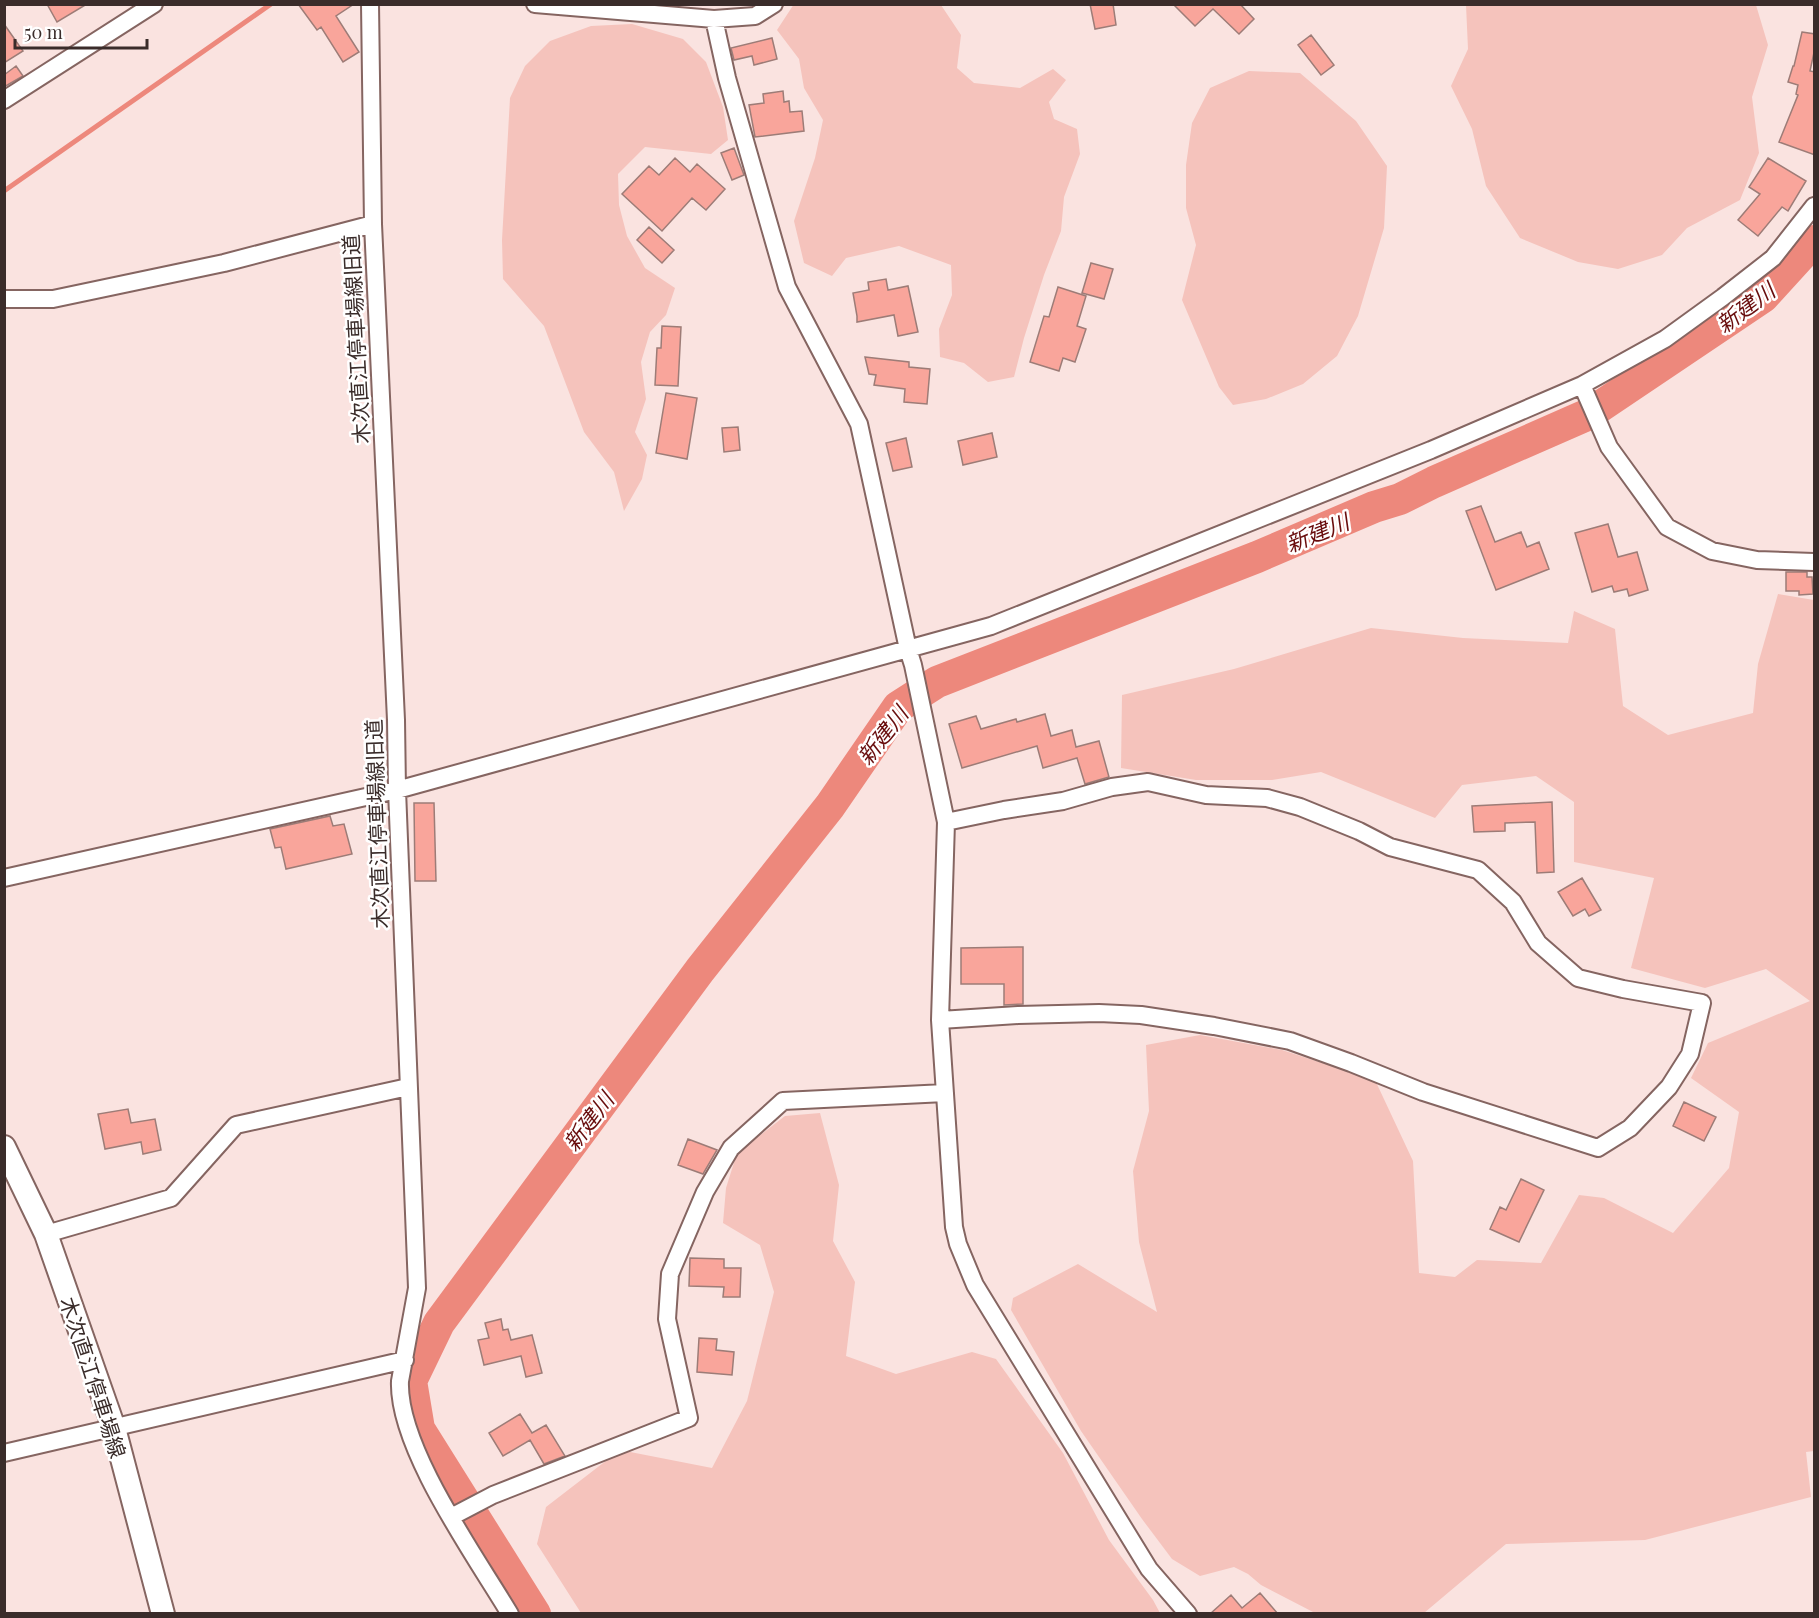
<svg xmlns="http://www.w3.org/2000/svg" width="1819" height="1618" font-family="'Playfair Display','Noto Sans JP',serif">
  <rect width="100%" height="100%" fill="#fae3e0"/>
  <path fill="#f5c3bc" d="M794,4l147,1 20,30 -4,33 17,15 46,5 33,-19 13,11 -17,22 5,17 23,10 3,25 -16,43 -3,34 -17,44 -20,63 -10,39 -26,5 -24,-19 -24,-6 -1,-28 13,-34 -1,-30 -52,-19 -53,12 -14,18 -28,-13 -10,-42 21,-63 8,-38 -19,-32 -5,-29 -22,-29z
    M1466,5h290l12,40 -16,52 7,56 -19,47 -53,28 -25,27 -44,14 -40,-7 -58,-24 -34,-52 -14,-57 -21,-43 17,-37z
    M632,24l51,15 23,23 17,45 5,33 -17,14 -66,-7 -27,27 1,31 8,31 18,32 30,20 -9,27 -16,17 -9,30 5,37 -11,33 12,23 -5,24 -18,32 -10,-39 -30,-40 -40,-106 -41,-47 -1,-39 8,-142 15,-32 25,-25 41,-15z
    M1249,71l51,2 56,48 31,45 -3,62 -26,88 -21,40 -34,28 -37,15 -33,6 -14,-18 -37,-87 14,-55 -10,-37v-43l6,-42 18,-35z
    M1778,594l36,6v851l-8,1 5,45 -166,43 -139,4 -82,69h-109l-54,-28 -13,-11 -14,-7 -34,9 -28,-17 -30,-40 -61,-88 -70,-121 2,-12 65,-34 79,48 -18,-70 -6,-71 16,-60 -3,-66 54,-10 82,15 93,30 38,81 6,112 36,4 22,-17 64,3 38,-68 25,3 69,35 56,-65 10,-56 -48,-34 17,-35 102,-42 -44,-32 -61,19 -74,-20 23,-90 -80,-16v-60l-38,-26 -74,9 -27,33 -114,-46 -49,8h-76l-75,-12 1,-73 112,-26 137,-41 92,10 105,5 6,-32 41,18 8,77 45,29 85,-22 5,-49z
    M820,1113l19,72 -6,56 22,41 -9,74 50,18 76,-22 24,7 67,94 46,87 44,60 7,13h-579l-44,-69 9,-37 74,-57 92,18 35,-67 27,-109 -14,-47 -37,-22 3,-35 11,-35 48,-37z"/>
  <g fill="none" stroke-linecap="round" stroke-linejoin="round">
    <path stroke="#ed887c" stroke-width="5" d="M4,191l267,-187"/>
    <path stroke="#ed887c" stroke-width="32" d="M535,1614l-116,-185 -8,-48 28,-58 261,-353 130,-164 68,-99 39,-25 320,-125 117,-50 26,-8 34,-17 155,-68 174,-117 51,-56"/>
  </g>
  <path fill="#f9a59b" stroke="#9d7c77" stroke-width="1.5" d="M47,4h40l-30,18z
    M298,4h56l-18,12 23,36 -16,10 -22,-35 -4,3z
    M1090,4h23l3,21 -21,4z
    M1173,4h67l14,15 -15,15 -26,-25 -18,17z
    M4,24l19,27 -19,12z
    M1802,32l13,2v14l-5,23 5,1v83l-36,-13 19,-47 -2,-1 2,-9 -10,-3 5,-16h1z
    M1311,35l23,30 -13,10 -23,-30z
    M772,38l5,21 -23,6 -2,-9 -18,4 -3,-12z
    M16,66l7,10 -19,11v-12z
    M783,91l1,11 5,-1 1,11 12,-1 2,20 -49,6 -6,-32 15,-2 -1,-9z
    M734,148l10,27 -12,5 -11,-27z
    M675,158l15,14 7,-8 28,25 -19,21 -14,-12 -30,33 -40,-37 27,-28 10,9z
    M1768,158l38,23 -18,30 -6,-4 -24,29 -20,-16 22,-26 -11,-7z
    M649,227l25,23 -12,13 -25,-23z
    M1091,263l22,6 -9,30 -22,-6z
    M886,279l2,11 20,-4 10,46 -20,4 -4,-21 -37,7v-6l-4,-23 16,-3 -1,-8z
    M1058,287l28,9 -9,30 9,3 -11,33 -12,-4 -4,13 -29,-9 14,-46 5,1z
    M662,326l19,1 -3,59 -23,-1 2,-37h4z
    M865,357l44,5v5l21,2 -3,35 -23,-2 1,-13 -31,-4 2,-10 -7,-1z
    M666,393l31,5 -10,61 -31,-6z
    M738,427l2,23 -16,2 -2,-24z
    M992,433l5,24 -34,8 -5,-24z
    M906,438l6,29 -19,4 -7,-28z
    M1481,506l14,36 26,-10 6,15 12,-5 10,27 -53,21 -30,-79z
    M1608,524l10,33 19,-5 11,38 -19,6 -2,-7 -13,3 -2,-6 -20,6 -17,-59z
    M1786,572h21v5h5l1,17 -14,1v-4h-13z
    M1045,714l6,22 21,-6 4,17 23,-6 10,36 -24,7 -8,-26 -34,10 -6,-22 -75,22 -13,-44 27,-8 5,13 35,-10 1,3z
    M1552,802l2,70 -17,1 -2,-51 -30,1v8l-31,1 -2,-26z
    M414,803h20l2,78h-21z
    M330,816l3,10 11,-2 8,30 -66,15 -5,-22 -6,1 -5,-19z
    M1582,878l19,32 -12,6 -4,-7 -12,7 -15,-24z
    M1023,947v57l-19,1v-21h-43v-36z
    M1684,1102l32,15 -12,24 -31,-15z
    M128,1109l3,14 24,-4 6,31 -18,4 -2,-12 -36,7 -7,-35z
    M688,1139l29,11 -14,24 -25,-9z
    M1521,1179l23,11 -25,52 -29,-13 10,-22 6,3z
    M690,1258l34,1v9h17l-1,29h-17l1,-10 -35,-1z
    M501,1319l2,11 5,-1 3,11 21,-5 10,38 -16,4 -5,-21 -37,9 -6,-25 11,-2 -4,-15z
    M699,1338l18,1 -1,11 18,2 -2,23 -35,-3z
    M520,1414l12,19 14,-8 19,31 -21,8 -14,-24 -27,16 -14,-23z
    M1260,1593l18,21h-68l21,-19 11,13z"/>
  <g fill="none" stroke-linecap="round" stroke-linejoin="round">
    <g stroke="#856561" stroke-width="20">
      <path id="minor" d="M370,4l3,220 23,496 1,70 20,498 -17,93c-3,66 76,176 110,233
        M535,4l179,15 41,-3 19,-12
        M714,19l13,59 60,209 72,137 49,225 5,16 33,157 -6,198 14,207 4,17 17,41 174,284 39,45
        M4,100l150,-96
        M4,299h49l171,-36 149,-39
        M1582,385l27,62 58,80 45,24 45,9 57,2
        M4,878l393,-88 594,-164 440,-176 151,-65 83,-46 58,-42 50,-39 41,-52
        M940,1020l78,-5 81,-2 42,2 73,11 76,15 61,22 72,29 175,56 32,-20 39,-41 21,-33 12,-51 -79,-14 -45,-11 -40,-35 -25,-41 -35,-32 -88,-23 -31,-16 -59,-24 -33,-9 -61,-3 -58,-13 -36,5 -49,14 -59,9 -58,12
        M46,1234l125,-36 65,-73 172,-38
        M4,1453l401,-93
        M451,1517l42,-22 196,-77 -22,-99 3,-45 35,-82 26,-44 52,-47 162,-8"/>
    </g>
    <g stroke="#856561" stroke-width="26">
      <path id="secondary" d="M4,1147l42,87 68,194 49,186"/>
    </g>
    <use href="#minor" stroke="#fff" stroke-width="16"/>
    <use href="#secondary" stroke="#fff" stroke-width="22"/>
  </g>
  <g text-anchor="middle" dominant-baseline="central" stroke-width="5" stroke-linejoin="round" paint-order="stroke">
    <g font-size="21" fill="#3a2c2a" stroke="#fff">
      <text transform="translate(355 339) rotate(-93)">木次直江停車場線旧道</text>
      <text transform="translate(376 824) rotate(-92)">木次直江停車場線旧道</text>
      <text transform="translate(94 1377) rotate(72)">木次直江停車場線</text>
    </g>
    <g font-size="22" font-style="italic" fill="#690d0d" stroke="#fff">
      <text transform="translate(1745 307) rotate(-37)">新建川</text>
      <text transform="translate(1317 532) rotate(-22)">新建川</text>
      <text transform="translate(882 735) rotate(-52)">新建川</text>
      <text transform="translate(588 1121) rotate(-53)">新建川</text>
    </g>
  </g>
  <rect width="1819" height="1618" fill="none" stroke="#3a2c2a" stroke-width="12"/>
  <path d="M15 39v9h132v-9" fill="none" stroke="#3a2c2a" stroke-width="3"/>
  <text x="24" y="39" font-size="18" fill="#3a2c2a" stroke="#ffffff" stroke-width="4.5" paint-order="stroke">50 m</text>
</svg>
